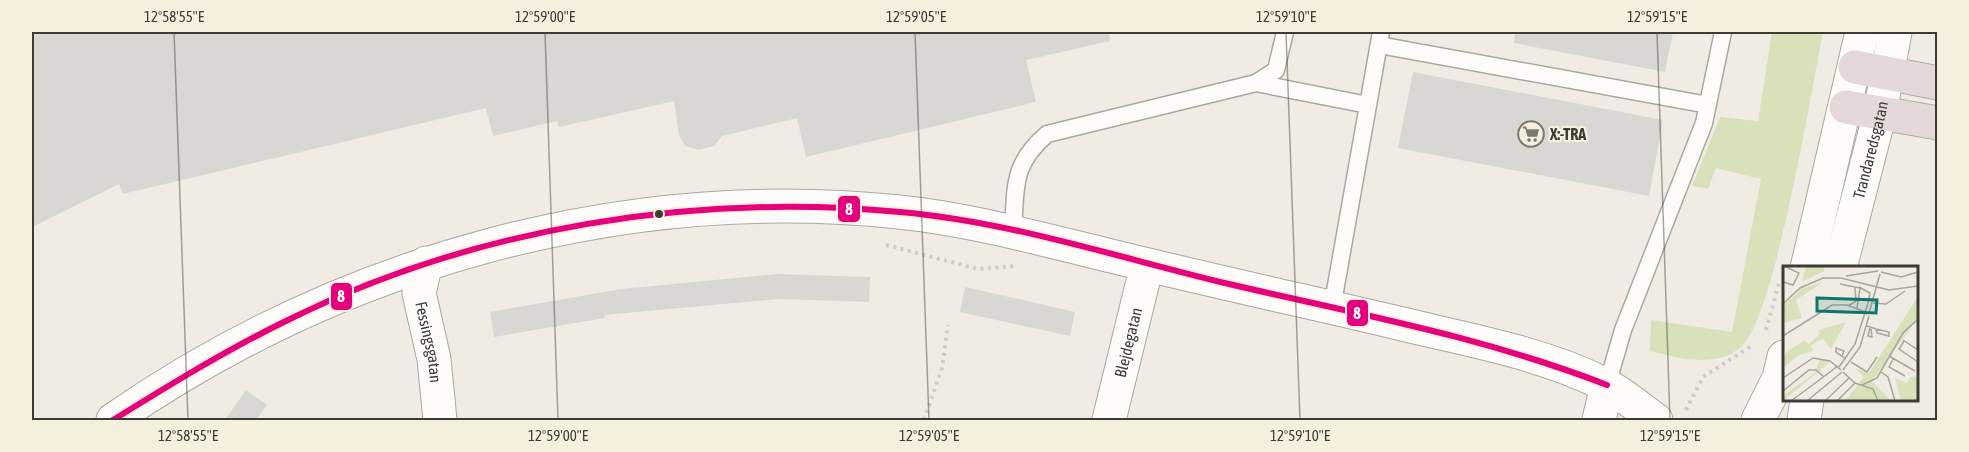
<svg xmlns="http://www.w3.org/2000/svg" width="1969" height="452" font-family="'Asap Condensed',sans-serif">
  <rect width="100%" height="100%" fill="#f0ece3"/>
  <path fill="#d9e1ba" d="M1772,32h51c-11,55 -48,286 -82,315 -25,22 -63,11 -91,4l1,-31 81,12 29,-153 -45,-11 -8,21 -16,-3 28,-69 38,4z"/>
  <path fill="#d8d7d4" d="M32,32h1077l1,9 -84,19 10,42 -230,55 -9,-39 -75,18 -8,10 -15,4 -14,-4 -6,-11 -5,-34 -115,26 -2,-6 -64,15 -7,-28 -363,86 -4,-10 -87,43z
    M1515,32h158l-8,40 -151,-29z
    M1413,72l250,48 -14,76 -251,-48z
    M778,274l92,3 -1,25 -90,-3 -175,16 1,3 -111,19 -4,-25 131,-23z
    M965,287l110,25 -5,24 -110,-24z
    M246,390l21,15 -11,15h-31z"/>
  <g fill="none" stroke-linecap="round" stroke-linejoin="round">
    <g stroke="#aba8a2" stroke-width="19">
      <path id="service" d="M1379,45l329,60
        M1256,83l112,22
        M1013,232c3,-44 -2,-67 34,-98l209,-51 20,-13 9,-38
        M1332,308l49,-276
        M1607,385l16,-55 81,-207 19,-91"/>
    </g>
    <g stroke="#aba8a2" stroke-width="35">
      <g id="minor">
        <path id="s1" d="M426,263l-7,30 15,66 6,61"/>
        <path id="s2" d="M1109,420l38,-155"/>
        <path d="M1599,420l8,-35"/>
      </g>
    </g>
    <g stroke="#aba8a2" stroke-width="35">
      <g id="tertiary">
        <path d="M1807,268l55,-236"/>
        <path id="s3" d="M1840,268l40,-155 15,-81"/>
        <path d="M113,420c228,-158 509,-237 786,-208 68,7 134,25 200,41 60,15 121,29 182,43 50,11 100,23 151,35 57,13 117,26 170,52 19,9 37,25 54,37"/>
        <path d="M1758,420l21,-42 5,-21"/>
        <path d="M1804,420l3,-20"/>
      </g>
    </g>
    <g stroke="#b9aba9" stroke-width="35">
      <path id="motorway" d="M1855,67l83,16
        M1846,107l92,16"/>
    </g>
    <path stroke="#cdccc9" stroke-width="4" stroke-dasharray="3 4.5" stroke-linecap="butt" d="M886,245l92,24 38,-3
      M1766,330l13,-47
      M1686,410l17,-33 50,-32
      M924,420l18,-52 6,-43"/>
    <use href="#service" stroke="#fdfcfb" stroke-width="16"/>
    <use href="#minor" stroke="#fdfcfb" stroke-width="33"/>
    <use href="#tertiary" stroke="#fdfcfb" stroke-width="33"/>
    <use href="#motorway" stroke="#e4d8d9" stroke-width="33"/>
    <g stroke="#f5efde" stroke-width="10">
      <path id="bus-1" d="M113,420c58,-36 115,-71 177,-101 186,-92 404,-126 610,-107 112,10 220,46 329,72 128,30 255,53 378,101"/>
    </g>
    <use href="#bus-1" stroke="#e5007d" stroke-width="6"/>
  </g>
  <path fill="none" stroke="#3d3b34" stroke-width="1.5" stroke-opacity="0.45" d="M174,32l14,388M545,32l13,388M915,32l14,388M1286,32l14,388M1657,32l13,388"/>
  <defs>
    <g id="supermarket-ring" transform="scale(1.35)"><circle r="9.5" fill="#f5efde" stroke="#7c7971" stroke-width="1.5"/><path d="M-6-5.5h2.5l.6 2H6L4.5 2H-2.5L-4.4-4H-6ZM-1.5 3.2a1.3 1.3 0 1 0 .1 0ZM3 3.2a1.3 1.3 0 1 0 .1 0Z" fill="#7c7971"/></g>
  </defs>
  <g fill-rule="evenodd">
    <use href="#supermarket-ring" x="1531" y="134"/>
  </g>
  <circle fill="#3d3b34" stroke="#f5efde" stroke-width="2" cx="659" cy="214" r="5"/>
  <g text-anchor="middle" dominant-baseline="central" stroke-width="4.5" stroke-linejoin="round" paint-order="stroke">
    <g font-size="16" font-weight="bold" fill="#3d3b34" stroke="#f5efde" text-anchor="start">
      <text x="1550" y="134">X:-TRA</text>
    </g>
    <g font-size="16" fill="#3d3b34" stroke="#f5efde">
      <text stroke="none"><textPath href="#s3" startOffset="122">Trandaredsgatan</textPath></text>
      <text stroke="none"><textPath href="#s1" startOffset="81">Fessingsgatan</textPath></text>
      <text stroke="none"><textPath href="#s2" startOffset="80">Blejdegatan</textPath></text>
    </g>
  </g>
  <g transform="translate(1783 266)">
    <rect width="135" height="135" fill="#f0ece3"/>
    <path d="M38,67l5,4 -15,8 2,6 -14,4 -16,13v-10l6,-8 15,-9 5,3z" fill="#d9e1ba"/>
    <path d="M23,0h18v5l-22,11zM40,16l-27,18 6,18 -19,5v-16l18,-18zM135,23v29l-46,63 19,20h-46l19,-24 -9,-9 14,5 48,-75zM135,110v25h-17l-6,-23 12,5 3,-6z" fill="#d9e1ba"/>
    <path d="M63,56l-15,27 -1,-1 -12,-18zM37,93l10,3 -47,39 1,-6 31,-22z" fill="#d9e1ba"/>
    <path fill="none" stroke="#a8a59d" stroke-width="1.5" d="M98,6l20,5 17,-5M63,10l32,-5M1,16l9,3 6,-12 -15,-7M57,18l20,4 -3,20M90,37l13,1 19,-13M0,38l17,-16 23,-10h18l48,12 29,-4M65,40l8,-5 -1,-13M86,47l11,-39M84,60l9,3 13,3v4l-12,-3 -1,-4M87,61l-2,9 4,1 -1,-8M0,70l49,-31h15l21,8M120,74l15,10M121,75l-5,8 19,13M59,90l2,-5 -8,-3v4l10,7M106,90l26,15M110,93l-4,8 16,9M68,96l16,10 10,-15M56,101l16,-23 13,-41 2,-10 -11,-6M60,104l17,-23 9,-31M60,106l12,11 18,6 5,12M98,106l7,5 7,24M0,112l30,-20 17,3 11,9M79,119l15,-7 26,-45 15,-14M0,125l26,-21h7l8,7M8,135l47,-35M24,135l35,-29M42,135l24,-23M54,135l18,-18"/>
    <path fill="#0f766e" fill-opacity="0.15" stroke="#0f766e" stroke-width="3" d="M34,32l60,2 -1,13 -59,-2z"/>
    <rect width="135" height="135" fill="none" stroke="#3d3b34" stroke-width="3"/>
  </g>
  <g stroke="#f5efde" stroke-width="2">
    <rect x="837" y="195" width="24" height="28" rx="6" fill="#e5007d"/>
    <rect x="330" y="282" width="23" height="29" rx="6" fill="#e5007d"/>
    <rect x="1346" y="299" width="23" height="28" rx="6" fill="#e5007d"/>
  </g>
  <g font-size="16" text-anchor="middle" font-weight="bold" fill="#fff">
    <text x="849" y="215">8</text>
    <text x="341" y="302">8</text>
    <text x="1357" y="319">8</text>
  </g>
  <rect width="1969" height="452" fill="none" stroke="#f5efde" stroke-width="66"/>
  <rect x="33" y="33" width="1903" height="386" fill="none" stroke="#3d3b34" stroke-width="2"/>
  <g font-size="15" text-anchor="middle" fill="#3d3b34">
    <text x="174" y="22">12°58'55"E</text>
    <text x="545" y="22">12°59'00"E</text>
    <text x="916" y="22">12°59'05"E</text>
    <text x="1286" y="22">12°59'10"E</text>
    <text x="1657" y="22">12°59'15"E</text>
    <text x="188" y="441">12°58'55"E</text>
    <text x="558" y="441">12°59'00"E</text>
    <text x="929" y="441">12°59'05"E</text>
    <text x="1300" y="441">12°59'10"E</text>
    <text x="1670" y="441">12°59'15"E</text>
  </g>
</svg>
